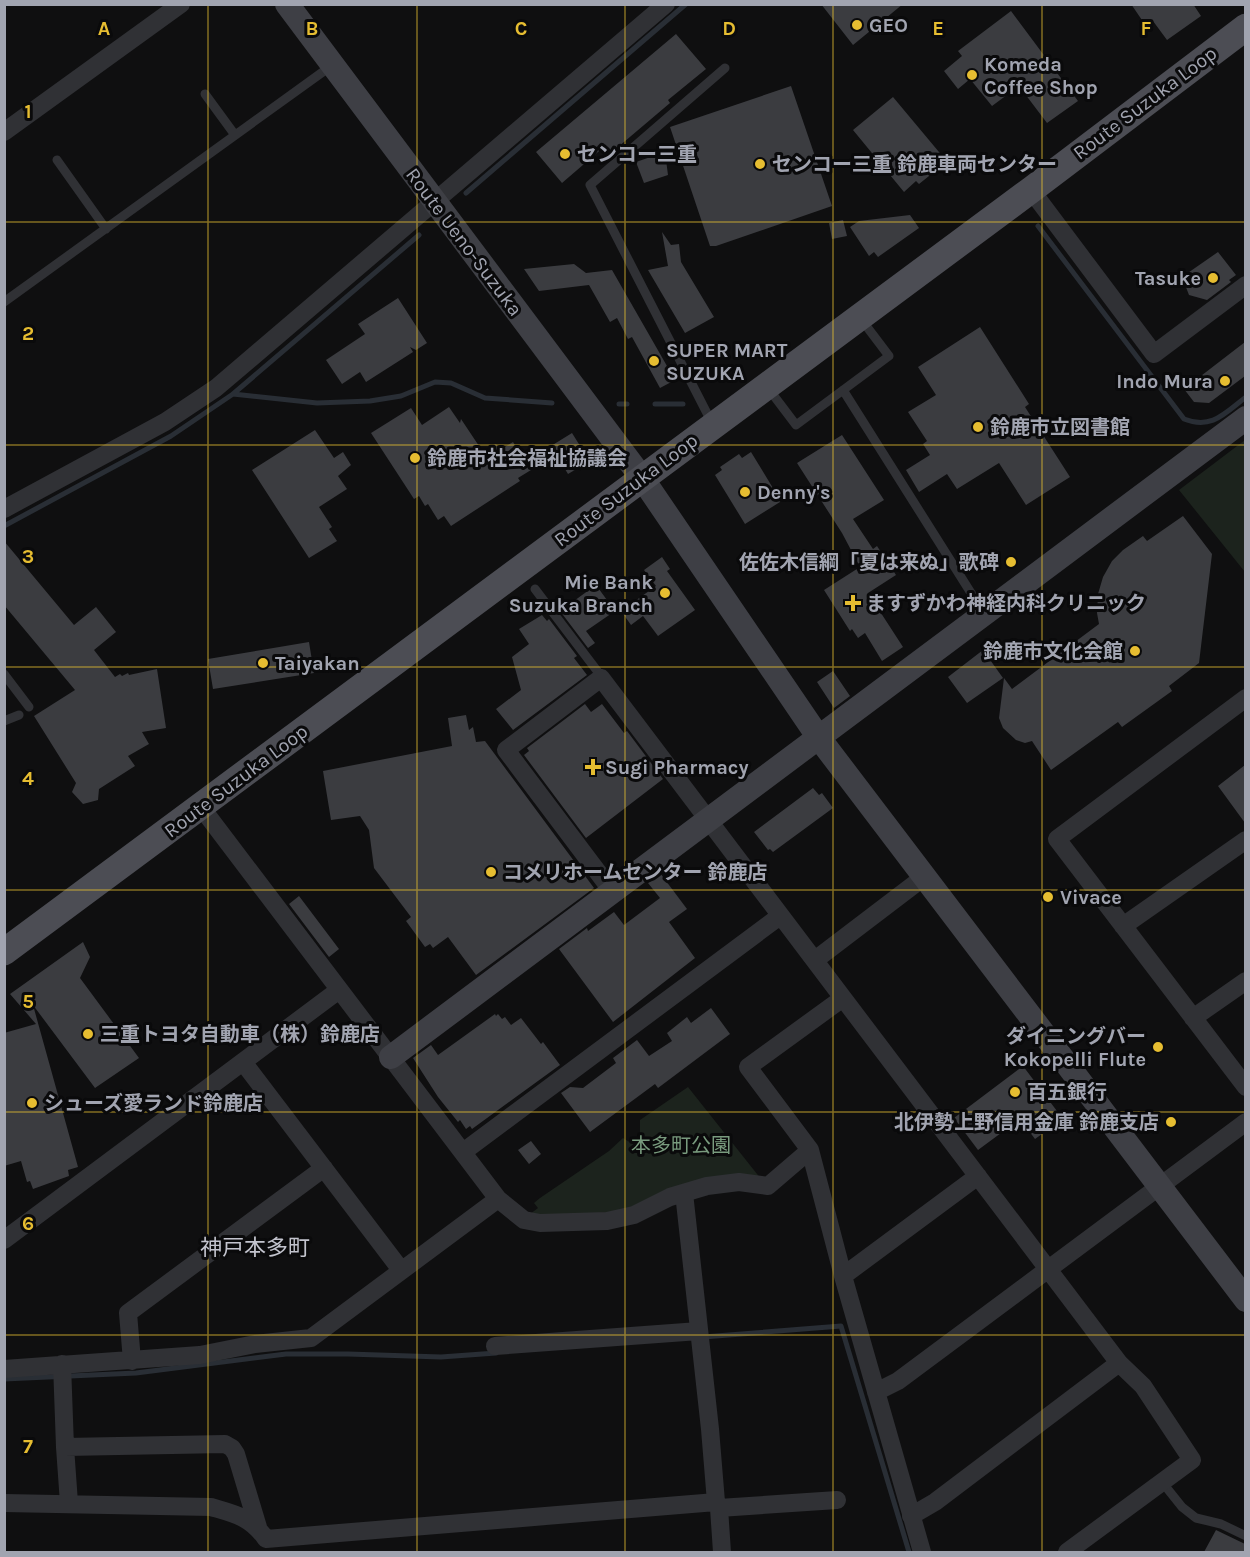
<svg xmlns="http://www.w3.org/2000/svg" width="1250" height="1557" font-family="Karla,'Noto Sans JP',sans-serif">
  <rect width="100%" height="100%" fill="#0f0f10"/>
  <path fill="#1c231d" d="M1245,440v132l-66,-82z
    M688,1087l73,92 -154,37 -77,-2 8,-6 -4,-5 6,-5 69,-47 14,-13 8,5 9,-5v-18z"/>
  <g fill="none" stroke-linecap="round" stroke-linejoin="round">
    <path stroke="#292e35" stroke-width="5" d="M466,193l220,-189
      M1038,226l146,193c28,11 41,-6 62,-22
      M233,394l84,9 53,-2 31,-5 34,-14 16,1 34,15 67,5
      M619,404h8
      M655,404h28
      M4,526l167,-90 62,-42 186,-159
      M703,1337l138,-11 68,226
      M4,1379l132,-6 150,-19h62l93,3 55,-4"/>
  </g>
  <path fill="#3b3c40" d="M821,4h82l-50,41z
    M1131,4h62l8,12 -34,24 -14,-19 -7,5z
    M1011,11l67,90 -31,22 -28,-37 -27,20 -22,-27 -12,10 -14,-18 18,-15 -4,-5z
    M676,34l30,35 -38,31 2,3 -59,50 -6,-7 -43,37 -26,-31z
    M791,86l41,120 -116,40h-6l-40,-119z
    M893,97l51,61 -12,10 2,4 -15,12 -3,-3 -12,11 -51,-62z
    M665,152l3,23 -24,8 -8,-21z
    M910,215l9,13 -41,29 -4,-5 -5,4 -19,-29 9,-6z
    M843,220l4,16 -15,3 -3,-16z
    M662,232l9,13 8,-1 2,18 33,55 -29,16 -37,-63 20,-4z
    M1218,252l18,23 -7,5 2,2 -24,18 -18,-5 -7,-18z
    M574,264l12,9 26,-3 63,110 -15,8 -28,-51 -4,2 -11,-21 -7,4 -21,-37 -50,6 -15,-22z
    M398,298l29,45 -11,7 -6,-3 3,5 -47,30 -6,-10 -18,12 -16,-24 39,-26 -7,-10z
    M980,327l49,77 -4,3 45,70 -44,28 -27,-42 -42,26 -10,-15 -28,18 -13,-22 24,-15 -7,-11 4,-3 -19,-29 28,-17 -18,-28z
    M1245,342v34l-36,27 -15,-1 -10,-13z
    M449,407l11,16 1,-4 22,33 13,-8 4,6 13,-8 18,28 -13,8 2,3 -69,45 -7,-10 -6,4 -10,-16 -3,2 -6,-10 -5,3 -43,-66 40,-25 11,17z
    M315,430l19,28 9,-6 8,13 -13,11 9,13 -28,18 13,20 -3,2 8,12 -28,17 -57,-88z
    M572,433l15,24 -2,7 -17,10 -17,-28z
    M842,435l42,65 -31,19 20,30 4,-3 19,29 -28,18 35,54 -21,14 -17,-28 -7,5 -6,-9 -2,2 -26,-41 36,-23 -18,-34 -45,-70z
    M751,452l28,46h-1l2,4 -35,22 -30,-49 7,-5 -2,-3 19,-13 3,4z
    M1183,516l29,38 -13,109 -30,23 3,5 -50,36 -4,-5 -67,48 -19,-29 -7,2 -9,-3 -13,-12 -4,-10 5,-40 8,11 87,-65 -2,-11 1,-19 5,-17 9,-16 11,-11 20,-14 4,5z
    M4,541l70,84 22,-18 20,25 -22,18 21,27 5,-3 2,2 6,-3 1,2 28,-6 9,59 -24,4 7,12 -21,12 7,10 -36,23 -1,11 -15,4 -11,-12 4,-9 -42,-67 41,-26 -71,-85z
    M662,557l8,12 -3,2 28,39 -37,26 -15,-20 -12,9 -10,-14 35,-25 -12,-16z
    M596,585l19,26 -29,20 9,12 -7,5 -28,-37z
    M542,615l5,6 2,-2 28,37 -3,2 13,17 -74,55 -17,-21 25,-19 -9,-33 17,-13 -10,-15z
    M309,642l5,31 -101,16 -5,-30z
    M983,650l20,28 -36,25 -19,-26z
    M833,671l17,25 -16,12 -17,-26z
    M585,704l6,8 11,-8 22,29 3,-2 36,48 -77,59 -62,-83 5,-4 -2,-3z
    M466,715l3,15 4,-3 3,15 9,-1 109,147 -118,87 -28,-38 -15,11 -3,-4 -5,3 -19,-26 5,-4 -37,-49 -5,-38 -9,-14 -29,4 -8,-49 129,-25 -4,-28z
    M1245,765v58l-27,-37z
    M813,788l6,7 3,-2 11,15 -60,44 -3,-3 -2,1 -14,-18z
    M660,873l27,36 -18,13 26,36 -82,64 -54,-73 28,-21 1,3 26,-19 10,13 36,-27 -12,-15z
    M299,896l40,53 -10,8 -40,-53z
    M83,942l7,15 -10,21 59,80 -44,30 -62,-83 45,162 -10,3 1,6 -36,13 -3,-8 -3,1 -6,-21 -17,5v-133l32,-9 -26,-30z
    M711,1008l19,26 -72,54 -3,-4 -65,48 -29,-39 9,-6 13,1 33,-25 -3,-5 24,-18 12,16 23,-15 -5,-8 20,-16 4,6z
    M495,1014l1,2 2,-2 4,5 3,-2 6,8 10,-7 20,26 2,-2 17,23 -88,64 -2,-3 -4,3 -6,-9 -2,2 -20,-25 -25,-39 18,-13 7,10z
    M1023,1066l40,53 -28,20 -15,-20 -42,31 -24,-32z
    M531,1141l10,13 -12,10 -11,-14z
    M1216,1530l29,14v8h-41z"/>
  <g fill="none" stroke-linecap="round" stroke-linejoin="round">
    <path stroke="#303135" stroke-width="9" d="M205,94l30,41
      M57,160l49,69
      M4,302l327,-236
      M768,388l28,37 93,-69 -28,-37
      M843,390l140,222
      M712,423l-122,-238 135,-117
      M535,589l63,83 3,6
      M4,674l25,33
      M4,721l15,-6
      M1162,1482l20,25 14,11 25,6 25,12"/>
    <path stroke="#303135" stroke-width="18" d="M4,132l177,-128
      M1031,190l123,164 92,-69
      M4,509l161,-87 51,-34 450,-384
      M1246,698l-189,141 189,248
      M201,807l297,392 26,21 16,3 67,-2 27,-6 36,-18 37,-11 32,-4 29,4 42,-36 33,126 79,276
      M612,891l-106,-141 95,-72 518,685 24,23 49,74 -125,92
      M1123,926l123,-86
      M815,960l109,-83
      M1193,1018l53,-37
      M243,1062l158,208
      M810,1150l-62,-83 95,-69
      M463,1152l317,-236
      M684,1193l26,236 6,73 3,6 3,44
      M4,1240l335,-250
      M843,1276l135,-100
      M495,1346l204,-15
      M132,1361l-4,-48 196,-145
      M62,1364l3,83 4,56
      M4,1369l196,-14 55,-11 56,-6 187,-139
      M876,1392l22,-11 348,-259
      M65,1447l160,-3 7,4 4,6 22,73
      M4,1503l207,4c24,7 40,10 55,32
      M719,1508l118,-8
      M911,1516l24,-14 184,-139
      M266,1539l450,-37"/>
    <path stroke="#3e3f45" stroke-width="24" d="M287,4l355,474 177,260 427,562
      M391,1057l855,-639"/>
    <path stroke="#4c4d54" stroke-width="27" d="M4,952l1027,-762 215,-163"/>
  </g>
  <path fill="none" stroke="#e6bd31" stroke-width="1.5" stroke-opacity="0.55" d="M208,4v1548M417,4v1548M625,4v1548M833,4v1548M1042,4v1548M4,222h1242M4,445h1242M4,667h1242M4,890h1242M4,1112h1242M4,1335h1242"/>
  <g fill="#e6bd31" stroke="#0a0a0b" stroke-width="2">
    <circle cx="857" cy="25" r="6"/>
    <circle cx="972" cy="75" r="6"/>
    <circle cx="565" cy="154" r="6"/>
    <circle cx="760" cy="164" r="6"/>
    <circle cx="1213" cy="278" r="6"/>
    <circle cx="654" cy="361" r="6"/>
    <circle cx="1225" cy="381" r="6"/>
    <circle cx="978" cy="427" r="6"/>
    <circle cx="415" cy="458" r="6"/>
    <circle cx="745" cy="492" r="6"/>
    <circle cx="1011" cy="562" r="6"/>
    <circle cx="665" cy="593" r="6"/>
    <path d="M850 594h6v6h6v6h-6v6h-6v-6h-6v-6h6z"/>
    <circle cx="1135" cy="651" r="6"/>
    <circle cx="263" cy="663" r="6"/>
    <path d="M590 758h6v6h6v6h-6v6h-6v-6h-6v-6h6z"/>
    <circle cx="491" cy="872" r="6"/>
    <circle cx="1048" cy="897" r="6"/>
    <circle cx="88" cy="1034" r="6"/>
    <circle cx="1158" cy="1047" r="6"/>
    <circle cx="1015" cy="1092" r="6"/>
    <circle cx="32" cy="1103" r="6"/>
    <circle cx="1171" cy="1122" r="6"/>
  </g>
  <g text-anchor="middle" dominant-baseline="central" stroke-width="6" stroke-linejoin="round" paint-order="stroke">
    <g font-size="20" font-weight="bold" fill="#a1a4b0" stroke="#0a0a0b" text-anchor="start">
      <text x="869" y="25">GEO</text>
      <text x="984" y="64">Komeda<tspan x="984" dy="23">Coffee Shop</tspan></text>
      <text x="577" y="154">センコー三重</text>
      <text x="772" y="164">センコー三重 鈴鹿車両センター</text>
      <text x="1201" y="278" text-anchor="end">Tasuke</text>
      <text x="666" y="350">SUPER MART<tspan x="666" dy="23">SUZUKA</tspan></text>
      <text x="1213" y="381" text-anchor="end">Indo Mura</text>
      <text x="990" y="427">鈴鹿市立図書館</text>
      <text x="427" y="458">鈴鹿市社会福祉協議会</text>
      <text x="757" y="492">Denny's</text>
      <text x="999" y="562" text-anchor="end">佐佐木信綱「夏は来ぬ」歌碑</text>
      <text x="653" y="582" text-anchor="end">Mie Bank<tspan x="653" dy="23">Suzuka Branch</tspan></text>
      <text x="866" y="603">ますずかわ神経内科クリニック</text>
      <text x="1123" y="651" text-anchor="end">鈴鹿市文化会館</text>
      <text x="275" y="663">Taiyakan</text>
      <text x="605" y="767">Sugi Pharmacy</text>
      <text x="503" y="872">コメリホームセンター 鈴鹿店</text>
      <text x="1060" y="897">Vivace</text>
      <text x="100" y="1034">三重トヨタ自動車（株）鈴鹿店</text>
      <text x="1146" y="1036" text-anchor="end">ダイニングバー<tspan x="1146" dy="23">Kokopelli Flute</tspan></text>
      <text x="1027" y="1092">百五銀行</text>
      <text x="44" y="1103">シューズ愛ランド鈴鹿店</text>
      <text x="1159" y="1122" text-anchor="end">北伊勢上野信用金庫 鈴鹿支店</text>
    </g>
    <g font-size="20" fill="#a1a4b0" stroke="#0a0a0b">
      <text transform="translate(1145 103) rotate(-37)">Route Suzuka Loop</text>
      <text transform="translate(464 242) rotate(53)">Route Ueno-Suzuka</text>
      <text transform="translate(626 490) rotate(-37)">Route Suzuka Loop</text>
      <text transform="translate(236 781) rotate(-37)">Route Suzuka Loop</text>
    </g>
    <g font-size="20" fill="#799b7e" stroke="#0a0a0b">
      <text x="681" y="1145">本多町公園</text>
    </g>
    <g font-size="22" fill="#c2c3cd" stroke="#0a0a0b">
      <text x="255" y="1248">神戸本多町</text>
    </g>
  </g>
  <g font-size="20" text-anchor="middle" font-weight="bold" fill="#e6bd31" stroke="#0a0a0b" stroke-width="6" stroke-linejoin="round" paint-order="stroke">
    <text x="104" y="35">A</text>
    <text x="312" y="35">B</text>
    <text x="521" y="35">C</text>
    <text x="729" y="35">D</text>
    <text x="938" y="35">E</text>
    <text x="1146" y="35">F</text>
    <text x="28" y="118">1</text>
    <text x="28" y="340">2</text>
    <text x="28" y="563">3</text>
    <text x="28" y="785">4</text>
    <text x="28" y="1008">5</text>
    <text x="28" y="1230">6</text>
    <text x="28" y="1453">7</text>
  </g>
  <rect width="1250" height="1557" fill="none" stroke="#a1a4b0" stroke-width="12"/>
</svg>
